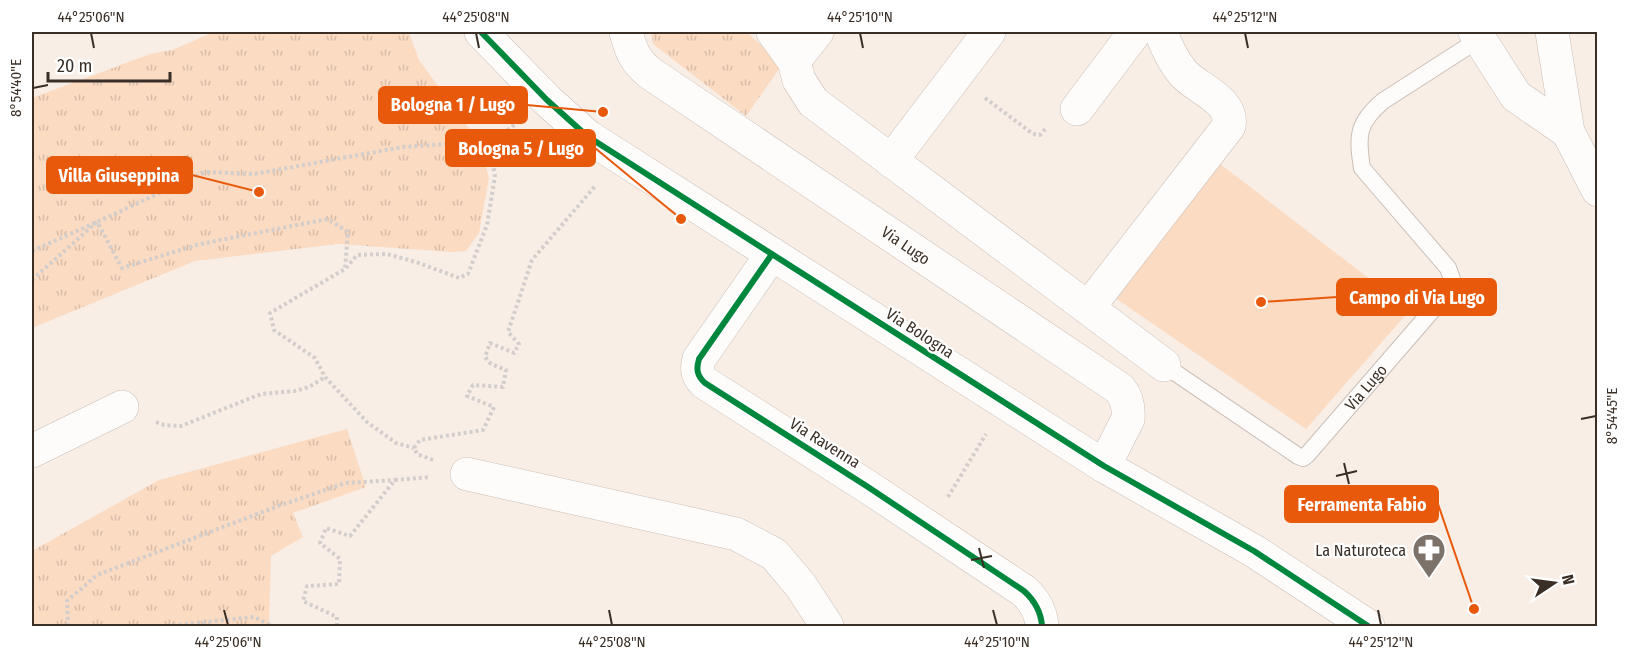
<svg xmlns="http://www.w3.org/2000/svg" width="1629" height="658" font-family="'Fira Sans Condensed',sans-serif">
  <defs>
    <pattern id="grass-tufts" width="24" height="20" patternUnits="userSpaceOnUse" patternTransform="scale(1.5)"><rect width="24" height="20" fill="#fbdbc2"/><path d="M3 7l-1-3M5 7V3M7 7l1-3M15 17l-1-3M17 17v-4M19 17l1-3" fill="none" stroke="#d8bca7"/></pattern>
  </defs>
  <rect width="100%" height="100%" fill="#f8eee6"/>
  <path fill="url(#grass-tufts)" d="M214,32h195l10,28 60,82 10,36 -10,55 -13,18 -14,1 -114,-8 -143,17 -163,67v-230l118,-44 22,-4z
    M651,32h96l35,33 -36,51 -93,-72z
    M347,429l19,58 -73,26 10,24 -32,19 -2,70h-237v-75l127,-71z"/>
  <path fill="#fbdbc2" d="M1215,160l195,150 -104,119 -195,-134z"/>
  <g fill="none" stroke-linecap="round" stroke-linejoin="round">
    <g stroke="#c9bfb8" stroke-width="18">
      <g id="lane">
        <path id="s1" d="M1164,365l134,91 5,2 4,-3 142,-164 3,-12 -4,-11 -86,-100c-5,-32 -5,-45 21,-67l98,-63"/>
      </g>
    </g>
    <g stroke="#c9bfb8" stroke-width="34">
      <g id="street">
        <path id="s2" d="M626,32c5,19 9,29 24,41l470,316c7,9 9,19 8,30l-24,47"/>
        <path d="M773,32l21,29 5,19 14,22 351,263"/>
        <path d="M1475,32l41,64 52,36"/>
        <path d="M1552,32l16,100 30,58"/>
        <path d="M794,61l23,-29"/>
        <path d="M1077,109l58,-77"/>
        <path d="M891,161l98,-129"/>
        <path d="M772,254l-73,105c-3,10 -2,17 6,24l163,104 156,104c11,10 17,21 18,35"/>
        <path d="M1088,308l141,-182c5,-26 -32,-37 -46,-53 -10,-12 -17,-27 -22,-41"/>
        <path d="M32,451l90,-44"/>
        <path d="M467,474l269,60 38,20 27,32 26,40"/>
      </g>
    </g>
    <g stroke="#c9bfb8" stroke-width="34">
      <path id="secondary" d="M481,32l66,68 40,36 517,330 150,85 114,75"/>
    </g>
    <path stroke="#d3cecc" stroke-width="4" stroke-dasharray="3 3" stroke-linecap="butt" d="M985,98l48,36 7,1 6,-7
      M32,251l65,-29 108,-50 49,2 149,-27 86,-6 15,-8 14,-11
      M346,268l11,-13 30,-1 32,9 40,15 9,-4 19,-49 8,-49 -6,-35
      M32,280l65,-58 25,46 78,-24 128,-25 20,13 -3,37 -75,44 4,17 41,28 10,19 42,45 29,21 18,5
      M156,422l8,3 17,1 80,-32 34,-3 14,-4 16,-10
      M433,460l-16,-6 -3,-6 6,-8 63,-10 11,-23 -27,-11 6,-11 30,2 3,-17 -15,-6 -6,-7 5,-14 24,10 5,-9 -11,-12 24,-72 64,-75
      M948,497l38,-63
      M68,626l-1,-25 30,-26 184,-70 65,-22 49,-3
      M167,626l87,-9 18,9
      M337,626v-9l-34,-16 4,-15 32,-2 1,-25 -20,-16 6,-15 24,8 45,-56 35,-3"/>
    <use href="#lane" stroke="#fefcfb" stroke-width="16"/>
    <use href="#street" stroke="#fefcfb" stroke-width="33"/>
    <use href="#secondary" stroke="#fefcfb" stroke-width="33"/>
    <g stroke="#fff" stroke-width="10">
      <path id="cycleway" d="M481,32l66,68 40,36 517,330 150,85 114,75
        M772,254l-73,105c-3,10 -2,17 6,24l163,104 156,104c11,10 17,21 18,35"/>
    </g>
    <use href="#cycleway" stroke="#00873e" stroke-width="6"/>
  </g>
  <path fill="none" stroke="#3a2f26" stroke-width="2" d="M91,33l3,15M476,33l3,15M860,33l3,15M1245,33l3,15M33,88l15,-3M1581,419l15,-3M1344,463l5,21M1336,476l21,-5M979,548l5,20M971,560l21,-4M224,610l4,15M609,610l3,15M993,610l4,15M1378,610l3,15"/>
  <defs>
    <g id="pharmacy-pin" transform="scale(1.725)"><path d="M0 17L-7.5 6A9.5 9.5 0 1 1 7.5 6Z" fill="#7c7269" stroke="#fff"/><path d="M-2-6h4v4h4v4h-4v4h-4v-4h-4v-4h4Z" fill="#fff"/></g>
  </defs>
  <g fill-rule="evenodd">
    <use href="#pharmacy-pin" x="1429" y="550"/>
  </g>
  <g text-anchor="middle" dominant-baseline="central" stroke-width="4.5" stroke-linejoin="round" paint-order="stroke">
    <g font-size="16" fill="#3a2f26" stroke="#fff">
      <text stroke="none"><textPath href="#s2" startOffset="357">Via Lugo</textPath></text>
      <text transform="translate(920 333) rotate(33)">Via Bologna</text>
      <text stroke="none"><textPath href="#s1" startOffset="262">Via Lugo</textPath></text>
      <text transform="translate(825 443) rotate(32)">Via Ravenna</text>
    </g>
    <g font-size="16" fill="#3a2f26" stroke="#fff" text-anchor="end">
      <text x="1406" y="550">La Naturoteca</text>
    </g>
  </g>
  <path fill="none" stroke="#e8590c" stroke-width="2" d="M603 112L527 105M681 219L595 148M259 192L192 175M1261 302L1337 297M1474 609L1438 504"/>
  <g fill="#e8590c" stroke="#fff" stroke-width="2">
    <circle cx="603" cy="112" r="6"/>
    <circle cx="681" cy="219" r="6"/>
    <circle cx="259" cy="192" r="6"/>
    <circle cx="1261" cy="302" r="6"/>
    <circle cx="1474" cy="609" r="6"/>
  </g>
  <g fill="#e8590c" stroke="#e8590c" stroke-width="2">
    <rect x="379" y="87" width="148" height="36" rx="6"/>
    <rect x="446" y="130" width="149" height="36" rx="6"/>
    <rect x="47" y="157" width="145" height="36" rx="6"/>
    <rect x="1337" y="279" width="159" height="36" rx="6"/>
    <rect x="1285" y="486" width="153" height="36" rx="6"/>
  </g>
  <g font-size="18" text-anchor="middle" font-weight="bold" fill="#fff">
    <text x="453" y="111">Bologna 1 / Lugo</text>
    <text x="521" y="155">Bologna 5 / Lugo</text>
    <text x="119" y="182">Villa Giuseppina</text>
    <text x="1417" y="304">Campo di Via Lugo</text>
    <text x="1362" y="511">Ferramenta Fabio</text>
  </g>
  <rect width="1629" height="658" fill="none" stroke="#ffffff" stroke-width="66"/>
  <g transform="translate(1554 583) rotate(77)" stroke="#ffffff" stroke-width="4.5" paint-order="stroke">
  <path d="M0-4.5L10 22L0 15L-10 22Z" fill="#3a2f26"/>
  <text y="-9" font-size="16" font-weight="bold" text-anchor="middle" fill="#3a2f26">N</text>
  </g>
  <path d="M48 72v9h122v-9" fill="none" stroke="#3a2f26" stroke-width="3"/>
  <text x="57" y="72" font-size="18" fill="#3a2f26" stroke="#ffffff" stroke-width="4.5" paint-order="stroke">20 m</text>
  <rect x="33" y="33" width="1563" height="592" fill="none" stroke="#3a2f26" stroke-width="2"/>
  <g font-size="15" text-anchor="middle" fill="#3a2f26">
    <text x="91" y="22">44°25'06"N</text>
    <text x="476" y="22">44°25'08"N</text>
    <text x="860" y="22">44°25'10"N</text>
    <text x="1245" y="22">44°25'12"N</text>
    <text transform="translate(16 88) rotate(-90)" y="5">8°54'40"E</text>
    <text transform="translate(1612 416) rotate(-90)" y="5">8°54'45"E</text>
    <text x="228" y="647">44°25'06"N</text>
    <text x="612" y="647">44°25'08"N</text>
    <text x="997" y="647">44°25'10"N</text>
    <text x="1381" y="647">44°25'12"N</text>
  </g>
</svg>
